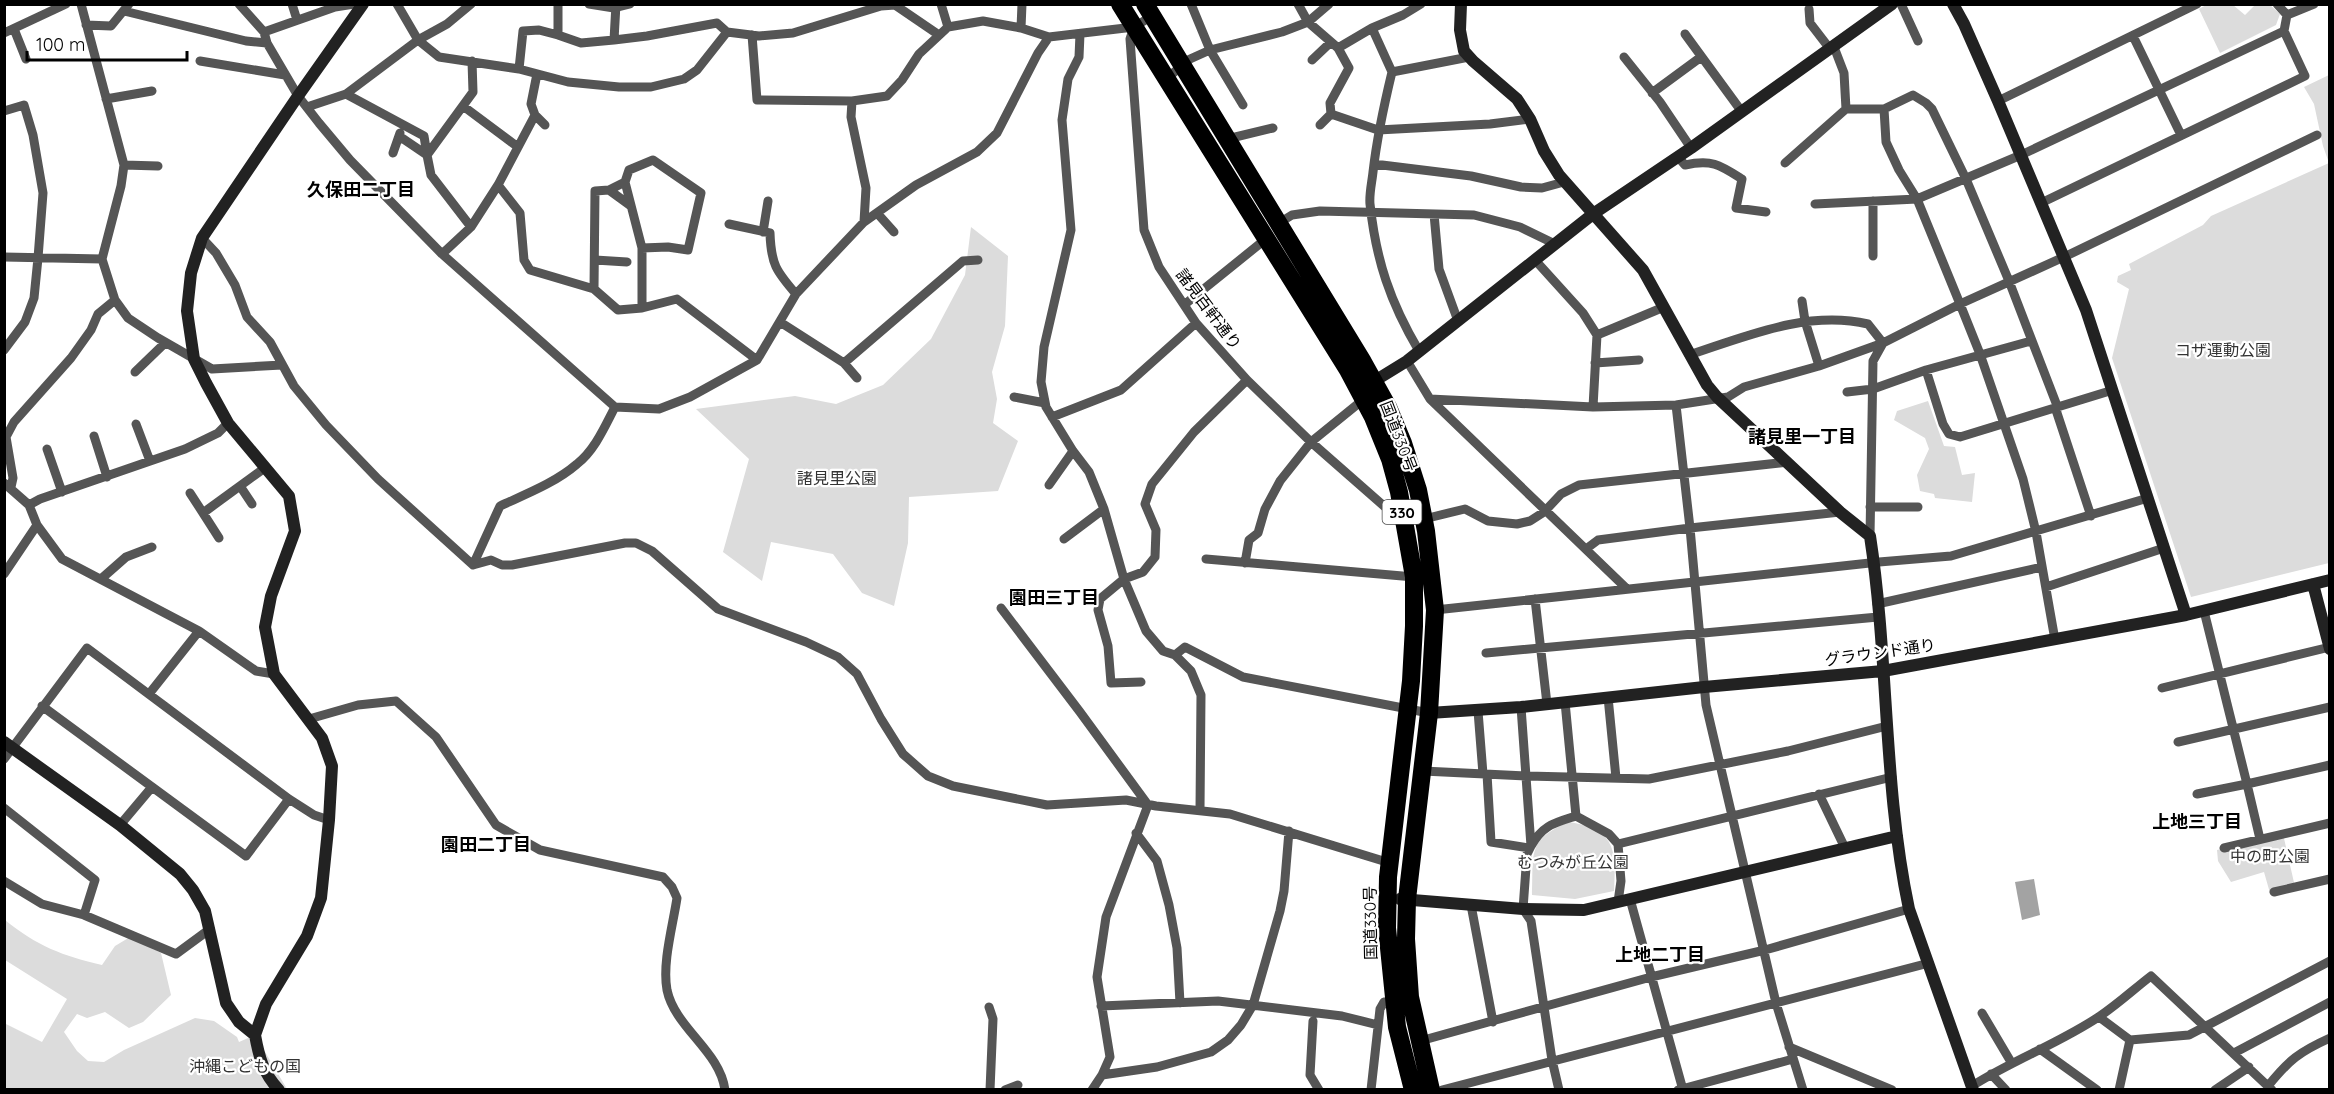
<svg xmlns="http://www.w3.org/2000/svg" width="2334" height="1094" font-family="Quicksand,'Noto Sans JP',sans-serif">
  <rect width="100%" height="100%" fill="#fff"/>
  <path fill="#dcdcdc" d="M2206,5h27l12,10 10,-10h15l10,9 -4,11 -56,28 -21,-44z
    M2329,75v488l-138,34 -79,-239 17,-69 -12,-7 1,-6 13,-6 -2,-6 74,-39 8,-9 118,-53 -6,-17 -9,-42 -10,-17z
    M971,227l37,29 -3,70 -13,46 5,27 -4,24 25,18 -20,50 -89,6 -1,46 -14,63 -32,-13 -29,-39 -62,-12 -9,39 -39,-29 26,-93 -53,-50 99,-13 41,8 47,-19 48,-46 34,-64z
    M1928,401l16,45 11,1 7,28 13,-2 -3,29 -37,-4 -1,-4 -14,-3 -3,-16 12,-26 -4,-11 -31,-18 3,-9z
    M1569,822c47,8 47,27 45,69l-39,8 -43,-4c2,-41 -6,-55 37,-73z
    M2283,834l12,53 -25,6 -6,-21 -33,10 -13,-21 -1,-11z
    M5,920c32,26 58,36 97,45l13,-19 15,-9 31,16 10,42 -28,27 -14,6 -24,-16 -18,6 -10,-4 -13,18 13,19 11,10 16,1 20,-12 71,-32 19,3 23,16 2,5 16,-7 32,54h-282l-1,-66 38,19 25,-43 -62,-39z"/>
  <path fill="#a3a3a3" d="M2034,879l6,36 -18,5 -7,-38z"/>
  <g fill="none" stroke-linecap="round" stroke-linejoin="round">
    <path stroke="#555" stroke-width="9" d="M81,4l43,161 -3,21 -19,73 13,41 13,18 30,20 54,31 70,-4
      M239,4l25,28 3,11 31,53 21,27 31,37 92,94 173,153 44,2 31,-12 67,-37 39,-66 68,-72 52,-37 61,-33 20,-19 41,-80 11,-16
      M292,4l5,16
      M397,4l21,36 21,17 80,12 49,13 51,5h32l33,-8 13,-9 30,-38 32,4 34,-3 88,-27 14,-1 44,30
      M589,4l25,4 16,-4
      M616,4l-2,36 33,-4 70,-13 10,9
      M941,4l7,23
      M1191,4l19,46 33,55
      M1298,4l10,18 30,26 11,20 -19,35 1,11 47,16 112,-6 40,-5
      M1901,4l17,37
      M2277,4l10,11
      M1809,9l1,14 20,26
      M124,11l122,30 21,2
      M2287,15l27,-11
      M86,25l25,1 18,-22
      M1134,27l-4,12 14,191 15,37 37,56 51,57 64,62 82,72 9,2 21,-2
      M1021,28l1,-24
      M1372,28l20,44 77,-15
      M14,29l12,30
      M264,32l71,-25 19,-3
      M4,33l62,-29
      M1080,34l-1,23 -11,22 -6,41 9,110 -27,117 -3,35 5,25 27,44 16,21 15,37 20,70 22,52 17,20 12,4 16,16 10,24 -1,115
      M1685,34l57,78
      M558,35l23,8 33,-3
      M752,35l5,65 95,1 35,-5 15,-16 17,-26 29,-27 35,-6 38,7 28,9 85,-10 18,-11
      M2133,36l48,99
      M1834,47l10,26 2,36h38l2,33 13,28 18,29 43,105 104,-47 253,-122
      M1338,48l34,-20 31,-13 18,-11
      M1624,57l36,45 31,46
      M1312,60l19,-18
      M200,61l85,14
      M519,69l4,-38 16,-1 19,5v-31
      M1392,72c-8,33 -15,65 -19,100 -1,10 -4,22 -3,32 6,56 20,98 49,147
      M1166,79l24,-20 20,-9 72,-18 26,-10 21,-18
      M1652,93l49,-36
      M346,94l78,42 3,19
      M106,99l46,-8
      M852,101l-1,16 15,71 -2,34
      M1998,101l199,-97
      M463,106l55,41
      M307,107l39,-13 72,-54 29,-16 24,-20
      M1884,109l29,-14 13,8 6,6 34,70 43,102 47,122 1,10 34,103
      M4,111l20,-6 9,30 10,58 -5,65 -4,40 -9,24 -21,28
      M535,115l10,10
      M1320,125l11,-11
      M399,136l28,19
      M1227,139l46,-11
      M393,153l7,-20
      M1678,157l7,8c27,-6 35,0 57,14l-6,29 30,4
      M1785,163l61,-54
      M1374,164l97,12 50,11 21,1 22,-6
      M124,165l34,1
      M625,182l17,66
      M498,185l22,28 4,47 6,10 64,19 24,21 24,-2 35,-9 80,61
      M609,190l22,16
      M1873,201v55
      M2041,203l264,-127 -21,-45 3,-16
      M1815,204l102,-5 104,-44 263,-124
      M877,213l17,19
      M1434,214l5,55 19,52
      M1279,223l13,-8 28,-4 154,4 46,12 35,17
      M729,224l41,9c1,31 6,38 26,61
      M471,227l-40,-52 -4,-20 46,-63 -1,-31
      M763,232l5,-31
      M202,238l14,15 19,32 12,32 23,25 24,44 32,39 52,54 95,86
      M442,254l29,-27 27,-42 37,-70 -4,-11 6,-30
      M4,257l98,2
      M595,260l32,2
      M1535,260l48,53 14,22 -4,72
      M594,289l1,-98 14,-1 16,-8 4,-12 24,-10 48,33 -13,57 -20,-3 -26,1v60
      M1802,301l3,20 14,45
      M1184,305l83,-67
      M780,322l64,41 119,-102 15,-1
      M1597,335l67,-28
      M1689,355c58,-19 118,-45 179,-31l15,19
      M1407,361l23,38 196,189
      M844,363l13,15
      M1595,363l44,-3
      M1926,370l17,54 6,10 11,3 153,-47
      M135,372l30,-29
      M1847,392l26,-3 53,-19 105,-29
      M1014,397l31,6
      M1430,399l163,8 83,-2 52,-8 16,-10 75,-21 64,-23 77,-39 20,50 43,125 13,53 19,108
      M1676,405l14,123 16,177 70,298 27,87
      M1052,417l69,-27 75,-67
      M136,424l14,37
      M94,436l13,41
      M47,449l15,43
      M4,483l25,22 8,20 25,34 137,72 57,40 18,3
      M1049,485l24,-34
      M240,486l12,18
      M11,487l2,-9 -7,-41 8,-15 57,-64 20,-28 7,-16 17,-14
      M190,493l13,20
      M29,505l11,-6 145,-50 33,-16 10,-10
      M1870,507h48
      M1424,519l41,-10 23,12 29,3 13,-3 14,-9 17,-18 18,-9 209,-23
      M1870,536l3,-175 10,-18
      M219,538l-16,-25 63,-46
      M1064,539l40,-30
      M1586,549l12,-9 92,-12 150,-16
      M1206,559l208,18
      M1245,563l4,-23 9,-7 7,-24 15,-28 31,-39 53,-43
      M473,565l18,-5 11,5h10l113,-22h11l16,8 66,58 88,33 32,15 19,17 24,45 22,35 25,22 25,10 94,19 79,-5 30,6 74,8 160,49
      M473,565l27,-59c26,-12 55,-23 77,-42 18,-14 28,-38 38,-57
      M4,574l33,-49
      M101,579l25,-22 26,-10
      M2046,587l118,-39
      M1535,599l12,105
      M1877,604l165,-37
      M1001,608l79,104 68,93
      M1435,610l444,-48 72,-6 197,-58
      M2204,611l43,173 83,-19
      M1486,653l392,-36
      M1175,655l10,-8 58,30 186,36
      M1141,682l-30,1 -3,-37 -10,-36 2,-11 24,-20 19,-7 12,-15 1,-27 -11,-26 7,-20 42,-52 53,-52
      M2162,688l168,-41
      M149,694l50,-63
      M1608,697l8,81
      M42,706l204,150 43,-57
      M1521,707l10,139 -4,8 -4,55 8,12 21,139 7,30
      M1478,711l5,63
      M309,719l49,-14 38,-4 40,36 60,88 44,25 123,27 9,10 5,11c-4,27 -15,65 -10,92 8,38 53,61 58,100
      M2178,742l152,-35
      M4,759l83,-111 202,151 25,16 15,5
      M1423,771l104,5 122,3 139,-28 99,-25
      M1487,774l4,68 38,6
      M1819,794l26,54
      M2197,794l50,-10 13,55
      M4,808l91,72 -11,35
      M1576,816l33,18 9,10 274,-67
      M120,825l32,-38
      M1136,833l21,28 12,44 8,43 3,55
      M1618,844l3,37 -3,21
      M1531,846c12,-21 23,-23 45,-30l-11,-114
      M2224,848l106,-25
      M4,881l38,23 42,11 92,39 34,-25
      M2274,892l56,-13
      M1630,899l53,191
      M1471,905l22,117
      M1101,1006l117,-5 124,15 36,9
      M989,1007l4,12 -3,71
      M1982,1013l29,49
      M2099,1017l31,23 59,-5 141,-74
      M1313,1021l-3,54 9,15
      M1420,1041l231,-64 114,-27 144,-41
      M1789,1047l103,43
      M2040,1049l57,41
      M2234,1053l96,-51
      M1991,1074l15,16
      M1102,1075l55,-8 54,-15 17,-12 13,-15 12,-20 27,-94 4,-20 5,-60
      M1972,1086c41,-26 88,-43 128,-70 18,-12 34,-27 51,-40l121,114
      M2268,1086c21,-26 31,-34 62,-48
      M1005,1090l13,-5
      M1092,1090l10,-15 8,-18 -13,-80 9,-60 42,-112
      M1371,1090l9,-81 4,-7 12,-1
      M1442,1090l487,-127
      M1678,1090l115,-31
      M2119,1090l11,-50
      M2215,1090l34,-23"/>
    <path stroke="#222" stroke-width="12" d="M1461,4l-1,26 4,21 9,10 44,38 13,20 14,32 15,24 84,95 64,115 10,12 123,115 30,24c19,124 13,251 39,373l64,181
      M1953,4l11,20 34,77 88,209 100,305
      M1368,385l39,-24 186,-147 98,-66 201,-144
      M2313,584l17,65
      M1429,713l92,-6 183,-20 179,-16 303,-56 144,-35
      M4,742l116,83 60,49 13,16 12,21 21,92 13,19 16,13c4,22 8,38 24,55
      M1400,899l123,10 61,1 313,-74
      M255,1035l11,-31 41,-68 14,-38 8,-78 3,-54 -10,-28 -48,-64 -9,-47 6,-31 24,-65 -6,-35 -61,-73 -22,-40 -12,-24 -7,-48 4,-38 11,-35 96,-142 65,-92"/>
    <path stroke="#000" stroke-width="18" d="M1120,4l228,366 25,47 17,42 9,33 15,85v49l-3,55 -23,196 -1,51 10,99 16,63
      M1145,4l218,358 25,45 15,36 15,47 8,41 9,79 -6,103 -22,186 -1,40 4,58 21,93"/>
  </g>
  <g text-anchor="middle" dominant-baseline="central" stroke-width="4.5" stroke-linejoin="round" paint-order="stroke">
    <rect fill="#fff" stroke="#4c4c4c" stroke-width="1.5" x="1382.5" y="500" width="39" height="24" rx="4.5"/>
    <g font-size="15" font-weight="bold" fill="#000">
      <text x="1402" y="512">330</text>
    </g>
    <g font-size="16" fill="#000" stroke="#fff">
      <text transform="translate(1209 309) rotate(53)">諸見百軒通り</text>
      <text transform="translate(1399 436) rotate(69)">国道330号</text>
      <text transform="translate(1880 652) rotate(-8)">グラウンド通り</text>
      <text transform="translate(1370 923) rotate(-91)">国道330号</text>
    </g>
    <g font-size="16" fill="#333" stroke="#fff">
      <text x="2223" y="350">コザ運動公園</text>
      <text x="837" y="478">諸見里公園</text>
      <text x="2270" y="856">中の町公園</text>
      <text x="1573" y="862">むつみが丘公園</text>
      <text x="245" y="1066">沖縄こどもの国</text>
    </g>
    <g font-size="18" font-weight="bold" fill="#000" stroke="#fff">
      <text x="361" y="189">久保田二丁目</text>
      <text x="1802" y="436">諸見里一丁目</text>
      <text x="1054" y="597">園田三丁目</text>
      <text x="2197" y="821">上地三丁目</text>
      <text x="486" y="844">園田二丁目</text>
      <text x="1660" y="954">上地二丁目</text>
    </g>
  </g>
  <rect width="2334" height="1094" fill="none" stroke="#000000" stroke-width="12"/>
  <path d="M27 51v9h160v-9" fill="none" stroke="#000000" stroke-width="3"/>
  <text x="36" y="51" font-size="18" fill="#000000" stroke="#ffffff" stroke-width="4.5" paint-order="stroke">100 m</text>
</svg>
